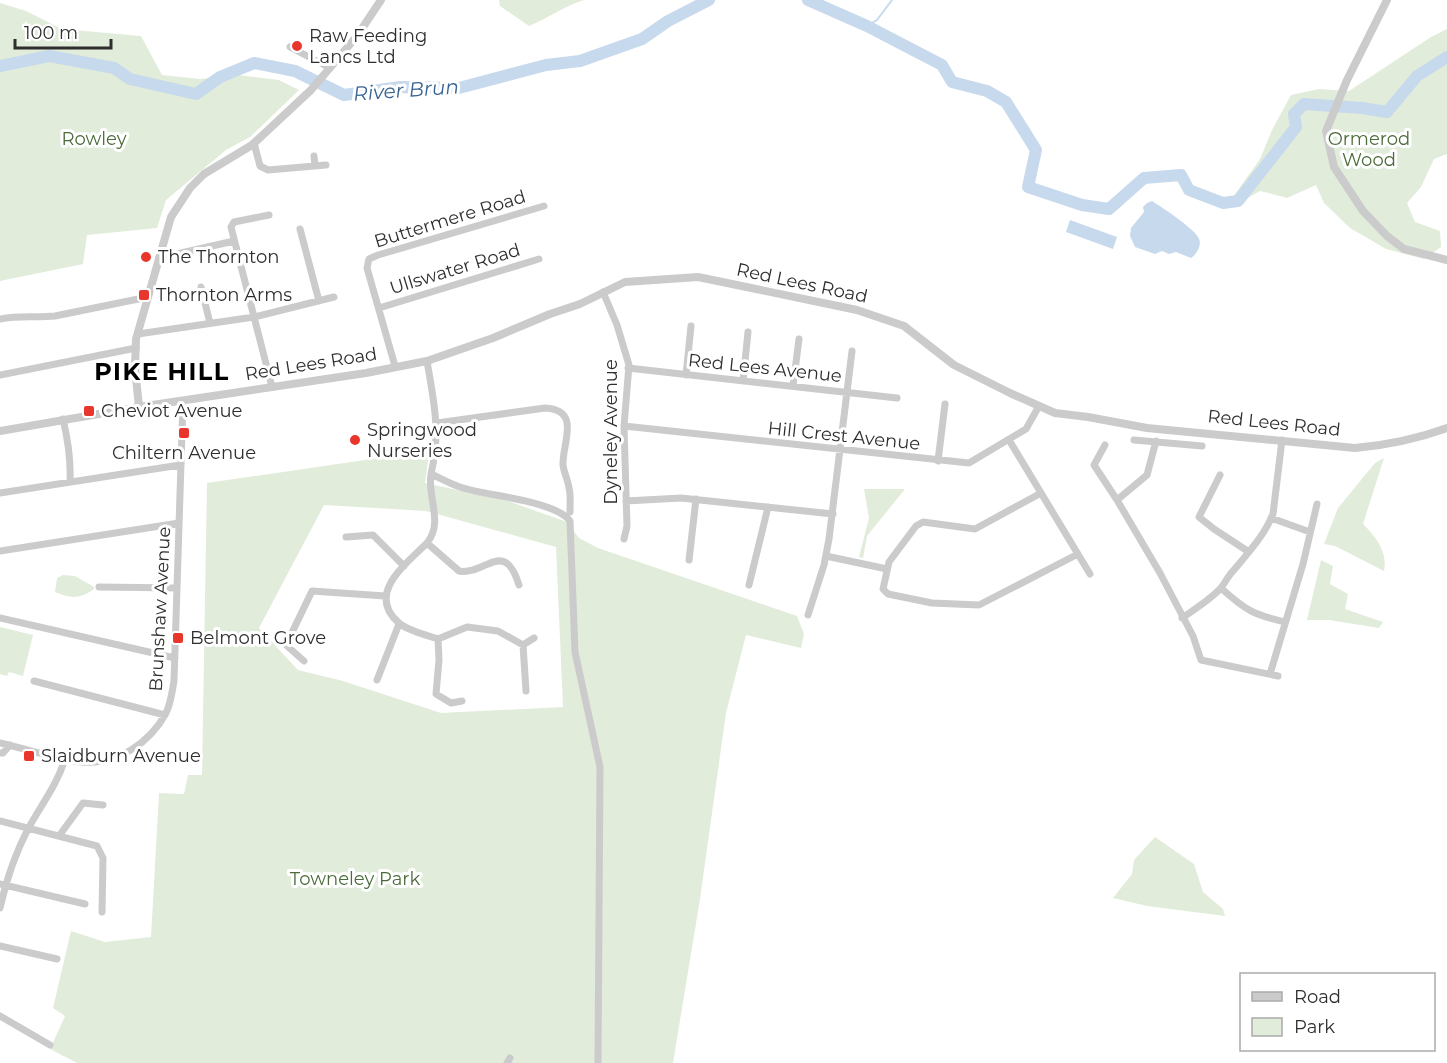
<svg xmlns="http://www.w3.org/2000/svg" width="1447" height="1063" font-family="Montserrat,sans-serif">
  <rect width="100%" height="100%" fill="#fff"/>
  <path fill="#e2ecdb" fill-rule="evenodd" d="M499,0h85c-20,6 -35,18 -55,26l-29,-20z
    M0,3l26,8 36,18 79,7 21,39 38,4 38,-4 41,5 20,10 -49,47 -24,13 -60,50 -9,28 -70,7 -4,29 -83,17z
    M1447,29v125l-13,5 -13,28 -14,16 8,19 25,9 1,16 -17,12 -38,-10 -36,-21 -26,-25 -8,-18 -29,13 -27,-7 -30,17 3,-11 27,-38 12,-29 19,-35 28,-6 30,2 82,-54z
    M430,447l-5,36 83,18 59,21 12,16 19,10 199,68 7,18 -3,14 -55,-13 -20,78 -26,186 -27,164h-596l-27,-14 15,-33 -12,-8 18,-77 34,11 46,-5 8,-144 25,1 4,-19h14l5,-292 185,-27 7,-3zM324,505l102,6 130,36 7,160 -122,6 -98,-32 -45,-11 -39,-42z
    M1384,458l-21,66c13,13 25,28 21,47l-49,-25 -11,-2 14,-36 37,-45z
    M864,489h41l-38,47 -4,22 -4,-1 10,-39z
    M1321,560l12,6 -3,18 18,10 -3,15 38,13 -4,6 -50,-8h-22z
    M63,575l12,1 19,11v2c-14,10 -23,10 -39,3l2,-14z
    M0,627l33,8 -10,41 -14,-4 -2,4 -7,-2z
    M1155,837l39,27 9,28 20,17 2,7 -78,-10 -34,-8 19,-24 2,-14z"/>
  <path fill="#c7d9ec" d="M1152,201c11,7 40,26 46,36 5,7 -1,17 -7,21l-15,-6 -7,2 -7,-3 -7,3 -20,-7 -5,-11 1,-8 13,-16 -1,-5 4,-4z
    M1070,220l47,17 -4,12 -47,-17z"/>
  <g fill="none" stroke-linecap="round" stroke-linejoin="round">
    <path stroke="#c7d9ec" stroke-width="2" d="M867,26l10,-6 15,-20"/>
    <path stroke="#c7d9ec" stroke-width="12" d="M808,0l59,26 75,39 10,17 35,9 19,11 30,48 -8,37 54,18 27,4 35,-31 37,-3 8,15 34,13 15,-2 58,-74 -2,-13 10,-10 58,4 25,4 30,-36 30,-19
      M0,66l49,-10 65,12 16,11 66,15 24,-17 34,-14 41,8 49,24 56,-8 59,1 87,-23 34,-4 62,-22 26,-18 41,-21"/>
    <path stroke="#cbcbcb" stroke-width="7" d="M290,47l40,21
      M254,143l6,23 8,4 58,-5
      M314,156l1,10
      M269,215l-35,7 -3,5 41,160
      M300,229l19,72
      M159,258l75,-17
      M201,287l9,36
      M603,292l14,33 12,40 -5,61 3,100 -3,13
      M379,308l160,-49
      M0,319c19,-4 36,-1 55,-3l93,-19
      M138,334l116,-17 80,-20
      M427,361c7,42 14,70 4,113 9,4 19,10 29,13 25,9 95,13 110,34l5,131 25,115 -2,296
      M395,366l-28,-98 2,-9 9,-4 166,-49
      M628,368l269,30
      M0,375l136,-27
      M686,375l5,-49
      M743,381l5,-49
      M793,386l6,-47
      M63,419c5,21 8,41 7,63
      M437,423l108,-15c37,2 17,35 18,57 1,8 5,15 6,23 2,7 1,16 1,24
      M624,426l345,37 57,-34 13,-23
      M1009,440l81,134
      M1134,440l68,6
      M1105,445l-11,20 23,35 43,73 33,63 8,24 77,16
      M938,461l7,-57
      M431,474c-4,24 13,48 -4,69 -21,21 -62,51 -28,80 9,8 28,12 39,16l29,-12 31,4 25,14
      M1220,475l-21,42 15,12 35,23
      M0,493l180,-28
      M1041,493l-66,36 -52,-7 -7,4 -27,36 -6,27 5,5 44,9 47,2 99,-51
      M1117,500l30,-25 9,-34
      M626,501l55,-3 152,16
      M1271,518l39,14
      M346,537l27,-2 31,31
      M427,543l32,28c26,5 45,-34 60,14
      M0,551l179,-28
      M826,556l61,13
      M689,560l7,-61
      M749,585l19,-78
      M99,587l78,1
      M1221,588c24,22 33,27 64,34
      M808,615l16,-50 5,-26 23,-188
      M0,618l175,40
      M1182,618c13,-9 26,-17 37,-28 6,-6 8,-13 14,-19 15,-18 31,-35 40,-57l9,-74
      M438,639l1,21 -3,34 15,9 11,-2
      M523,645l3,46
      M523,645l11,-7
      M304,661l-18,-16 26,-54 73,5
      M1270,674l33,-110 14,-60
      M377,680l22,-56
      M34,681l131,34
      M0,743c27,6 55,16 82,19 35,3 68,-19 84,-49 5,-10 6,-21 8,-32l9,-280
      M0,753h3l7,-8
      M0,821l97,25 6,12 -1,54
      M59,836l24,-33 20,2
      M0,884l85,20
      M0,908c6,-27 15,-54 28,-79 13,-24 29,-44 37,-70
      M0,946l57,13
      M0,1016l50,29
      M507,1063l3,-5"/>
    <path stroke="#cbcbcb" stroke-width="8" d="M1387,0l-40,80 -21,51 8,36 29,44 24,25 17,13 43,11
      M139,407l-4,-39 1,-29 35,-122 19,-29 14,-14 48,-29 59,-55 46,-54 24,-36
      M0,431l139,-24 227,-34 61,-12 66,-23 57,-24 30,-10 45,-22 73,-5 159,33 47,16 50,39 56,28 45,20 33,4 59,11 208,20c33,-3 62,-9 92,-20"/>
  </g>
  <g fill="#e9362c" stroke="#fff" stroke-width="2">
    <circle cx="297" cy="46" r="6"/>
    <circle cx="146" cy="257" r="6"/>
    <rect x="138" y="289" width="12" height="12" rx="3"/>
    <rect x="83" y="405" width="12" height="12" rx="3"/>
    <rect x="178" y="427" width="12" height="12" rx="3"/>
    <circle cx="355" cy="440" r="6"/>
    <rect x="172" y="632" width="12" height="12" rx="3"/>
    <rect x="23" y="750" width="12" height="12" rx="3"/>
  </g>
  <g text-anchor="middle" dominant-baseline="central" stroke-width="6" stroke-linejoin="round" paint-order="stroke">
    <g font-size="18" fill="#2e2e2e" stroke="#fff" text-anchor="start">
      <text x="309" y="36">Raw Feeding<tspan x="309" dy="21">Lancs Ltd</tspan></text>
      <text x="158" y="257">The Thornton</text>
      <text x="156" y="295">Thornton Arms</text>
      <text x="101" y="411">Cheviot Avenue</text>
      <text x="367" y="430">Springwood<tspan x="367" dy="21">Nurseries</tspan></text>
      <text x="184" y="453" text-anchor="middle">Chiltern Avenue</text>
      <text x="190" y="638">Belmont Grove</text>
      <text x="41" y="756">Slaidburn Avenue</text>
    </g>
    <g font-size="18" fill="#4b6b3a" stroke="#fff">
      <text x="94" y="139">Rowley</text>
      <text x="1369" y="139">Ormerod<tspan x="1369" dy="21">Wood</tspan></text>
      <text x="355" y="879">Towneley Park</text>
    </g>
    <g font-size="18" fill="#2e2e2e" stroke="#fff">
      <text transform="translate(450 219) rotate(-17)">Buttermere Road</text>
      <text transform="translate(455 269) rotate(-17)">Ullswater Road</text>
      <text transform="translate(802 283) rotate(12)">Red Lees Road</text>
      <text transform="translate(311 364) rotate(-9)">Red Lees Road</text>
      <text transform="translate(765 368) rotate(6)">Red Lees Avenue</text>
      <text transform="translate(1274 423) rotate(6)">Red Lees Road</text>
      <text transform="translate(611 432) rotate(-90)">Dyneley Avenue</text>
      <text transform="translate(844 436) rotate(6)">Hill Crest Avenue</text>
      <text transform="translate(160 609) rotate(-87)">Brunshaw Avenue</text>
    </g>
    <g font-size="20" font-style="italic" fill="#3a6492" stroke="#fff">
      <text transform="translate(406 90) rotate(-4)">River Brun</text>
    </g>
    <g font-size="24" font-weight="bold" letter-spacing="1.5" fill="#000" stroke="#fff">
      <text x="162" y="371">PIKE HILL</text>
    </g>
  </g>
  <rect x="1240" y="973" width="195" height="78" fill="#ffffff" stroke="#ababab" stroke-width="1.5"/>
  <rect x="1252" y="992" width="30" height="9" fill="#cbcbcb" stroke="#ababab" stroke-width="1.5"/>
  <text x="1294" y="1003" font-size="18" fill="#2e2e2e">Road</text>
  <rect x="1252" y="1018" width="30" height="18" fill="#e2ecdb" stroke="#ababab" stroke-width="1.5"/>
  <text x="1294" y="1033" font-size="18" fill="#2e2e2e">Park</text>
  <path d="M15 39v9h96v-9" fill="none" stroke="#2e2e2e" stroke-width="3"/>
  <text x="24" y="39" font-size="18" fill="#2e2e2e" stroke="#ffffff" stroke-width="4.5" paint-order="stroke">100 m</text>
</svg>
